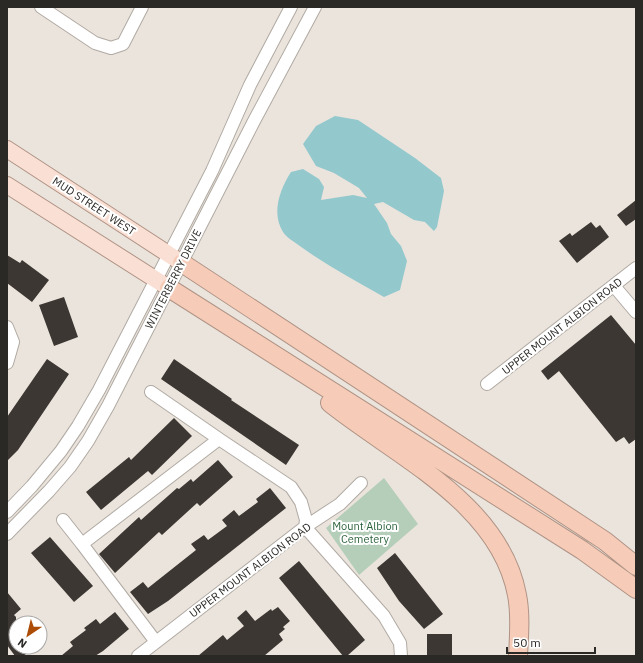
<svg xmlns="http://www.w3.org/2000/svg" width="643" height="663" font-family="'IBM Plex Sans',sans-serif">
  <rect width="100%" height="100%" fill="#ebe4dd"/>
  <path fill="#b5ceba" d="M384,478l34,46 -59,51 -33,-47z"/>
  <path fill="#93c8cd" d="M335,116l23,4 57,38 26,20 3,13 -7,36 -3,4 -9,-9 -11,-2 -31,-18 -9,2 13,19 4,11 10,12 6,15 -7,29 -16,7c-30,-17 -60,-33 -87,-53 -4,-3 -11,-7 -14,-12 -12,-19 -3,-43 8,-60l12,-3 16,10 5,8 -3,13 32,-5 14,3 -8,-10 -25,-15 -18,-7 -13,-22 13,-18z"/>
  <path fill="#3c3732" d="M636,200v19l-10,7 -9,-11z
    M591,222l5,6 4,-3 9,12 -32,26 -18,-22 11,-8 2,3z
    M7,255l13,8 2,-3 27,20 -17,22 -25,-19z
    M64,297l14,40 -24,9 -15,-41z
    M611,315l25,30v94l-7,5 -5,-7 -8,5 -57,-71 -11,9 -7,-9z
    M47,359l22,15 -51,76 -11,11v-44z
    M174,359l58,40 -1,1 68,45 -13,20 -125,-86z
    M174,418l18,18 -40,39 -4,-4 -47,39 -15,-18 43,-35 2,3z
    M218,460l15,17 -33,29 -3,-3 -35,32 -3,-3 -44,41 -16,-19 40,-37 2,3 36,-32 2,1 12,-10 2,3z
    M270,488l16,20 -118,93 -20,13 -18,-22 13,-10 5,6 48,-38 -5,-6 13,-9 4,5 19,-14 -5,-6 12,-10 5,6 19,-14 -2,-3z
    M50,537l43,49 -19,16 -43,-49z
    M395,553l48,61 -19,15 -25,-28 -22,-33z
    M299,561l66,79 -18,16h-4l-14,-17 -50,-61z
    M7,592l14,17 -7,6 2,2v30h20l-13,9h-8l-8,-11z
    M278,607l12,14 -7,6 2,2 -6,5 4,6 -19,16h-66l25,-21 4,5 17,-14 -7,-8 9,-8 9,11 16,-12 1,2z
    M115,612l14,17 -26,22 -8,5h-34l12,-10 -3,-4 16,-12 -2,-2 12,-9 4,5z
    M427,634h25v22h-25z"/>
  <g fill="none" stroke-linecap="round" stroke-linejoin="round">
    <g stroke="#b0aaa3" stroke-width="14">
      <path id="minor" d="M41,7l54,36 16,5 12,-4 19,-37
        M614,286l22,26
        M7,327l6,15 -6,21
        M487,384l149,-116
        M151,392l68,47
        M7,512l25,-26 29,-35 17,-25 21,-36 113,-219 38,-86 41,-78
        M63,520l19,24
        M7,534l42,-43 21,-24 18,-26 20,-35 146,-285 61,-114
        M156,642l-74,-98 137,-105 72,48 10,15 5,18 -1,7 79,89 16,27 1,13
        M138,656l167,-129 35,-23 21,-21"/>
    </g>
    <g stroke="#af9385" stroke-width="18">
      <path id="major" d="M7,149l175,114
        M7,185l162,103"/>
    </g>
    <g stroke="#af9385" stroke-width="20">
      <path id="highway" d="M182,263l423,278 31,25
        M169,288l413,262 54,39
        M330,403c66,53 170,100 187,192 4,20 2,41 1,61"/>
    </g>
    <use href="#minor" stroke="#fff" stroke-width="12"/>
    <use href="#major" stroke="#fae0d4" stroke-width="16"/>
    <use href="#highway" stroke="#f6ccb8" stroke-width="18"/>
  </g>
  <g text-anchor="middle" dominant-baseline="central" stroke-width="4" stroke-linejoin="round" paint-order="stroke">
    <g font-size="11" fill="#2b2926" stroke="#fff">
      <text transform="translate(94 206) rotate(33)">MUD STREET WEST</text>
      <text transform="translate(173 279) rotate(-63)">WINTERBERRY DRIVE</text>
      <text transform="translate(562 326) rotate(-38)">UPPER MOUNT ALBION ROAD</text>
      <text transform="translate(250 570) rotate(-37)">UPPER MOUNT ALBION ROAD</text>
    </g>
    <g font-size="11" fill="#2d643e" stroke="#fff">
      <text x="365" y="526">Mount Albion<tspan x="365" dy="13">Cemetery</tspan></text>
    </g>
  </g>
  <rect width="643" height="663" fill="none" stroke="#2b2926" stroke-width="16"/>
  <g transform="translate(28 635) rotate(215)"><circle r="19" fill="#ffffff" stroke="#aaa9a8"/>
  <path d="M0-3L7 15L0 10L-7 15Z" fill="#ac4c07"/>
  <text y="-6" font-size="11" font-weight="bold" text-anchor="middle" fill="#2b2926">N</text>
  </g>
  <path d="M507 647v6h88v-6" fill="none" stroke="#2b2926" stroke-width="2"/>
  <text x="513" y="647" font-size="12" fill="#2b2926" stroke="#ffffff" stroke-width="3" paint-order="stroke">50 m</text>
</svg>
